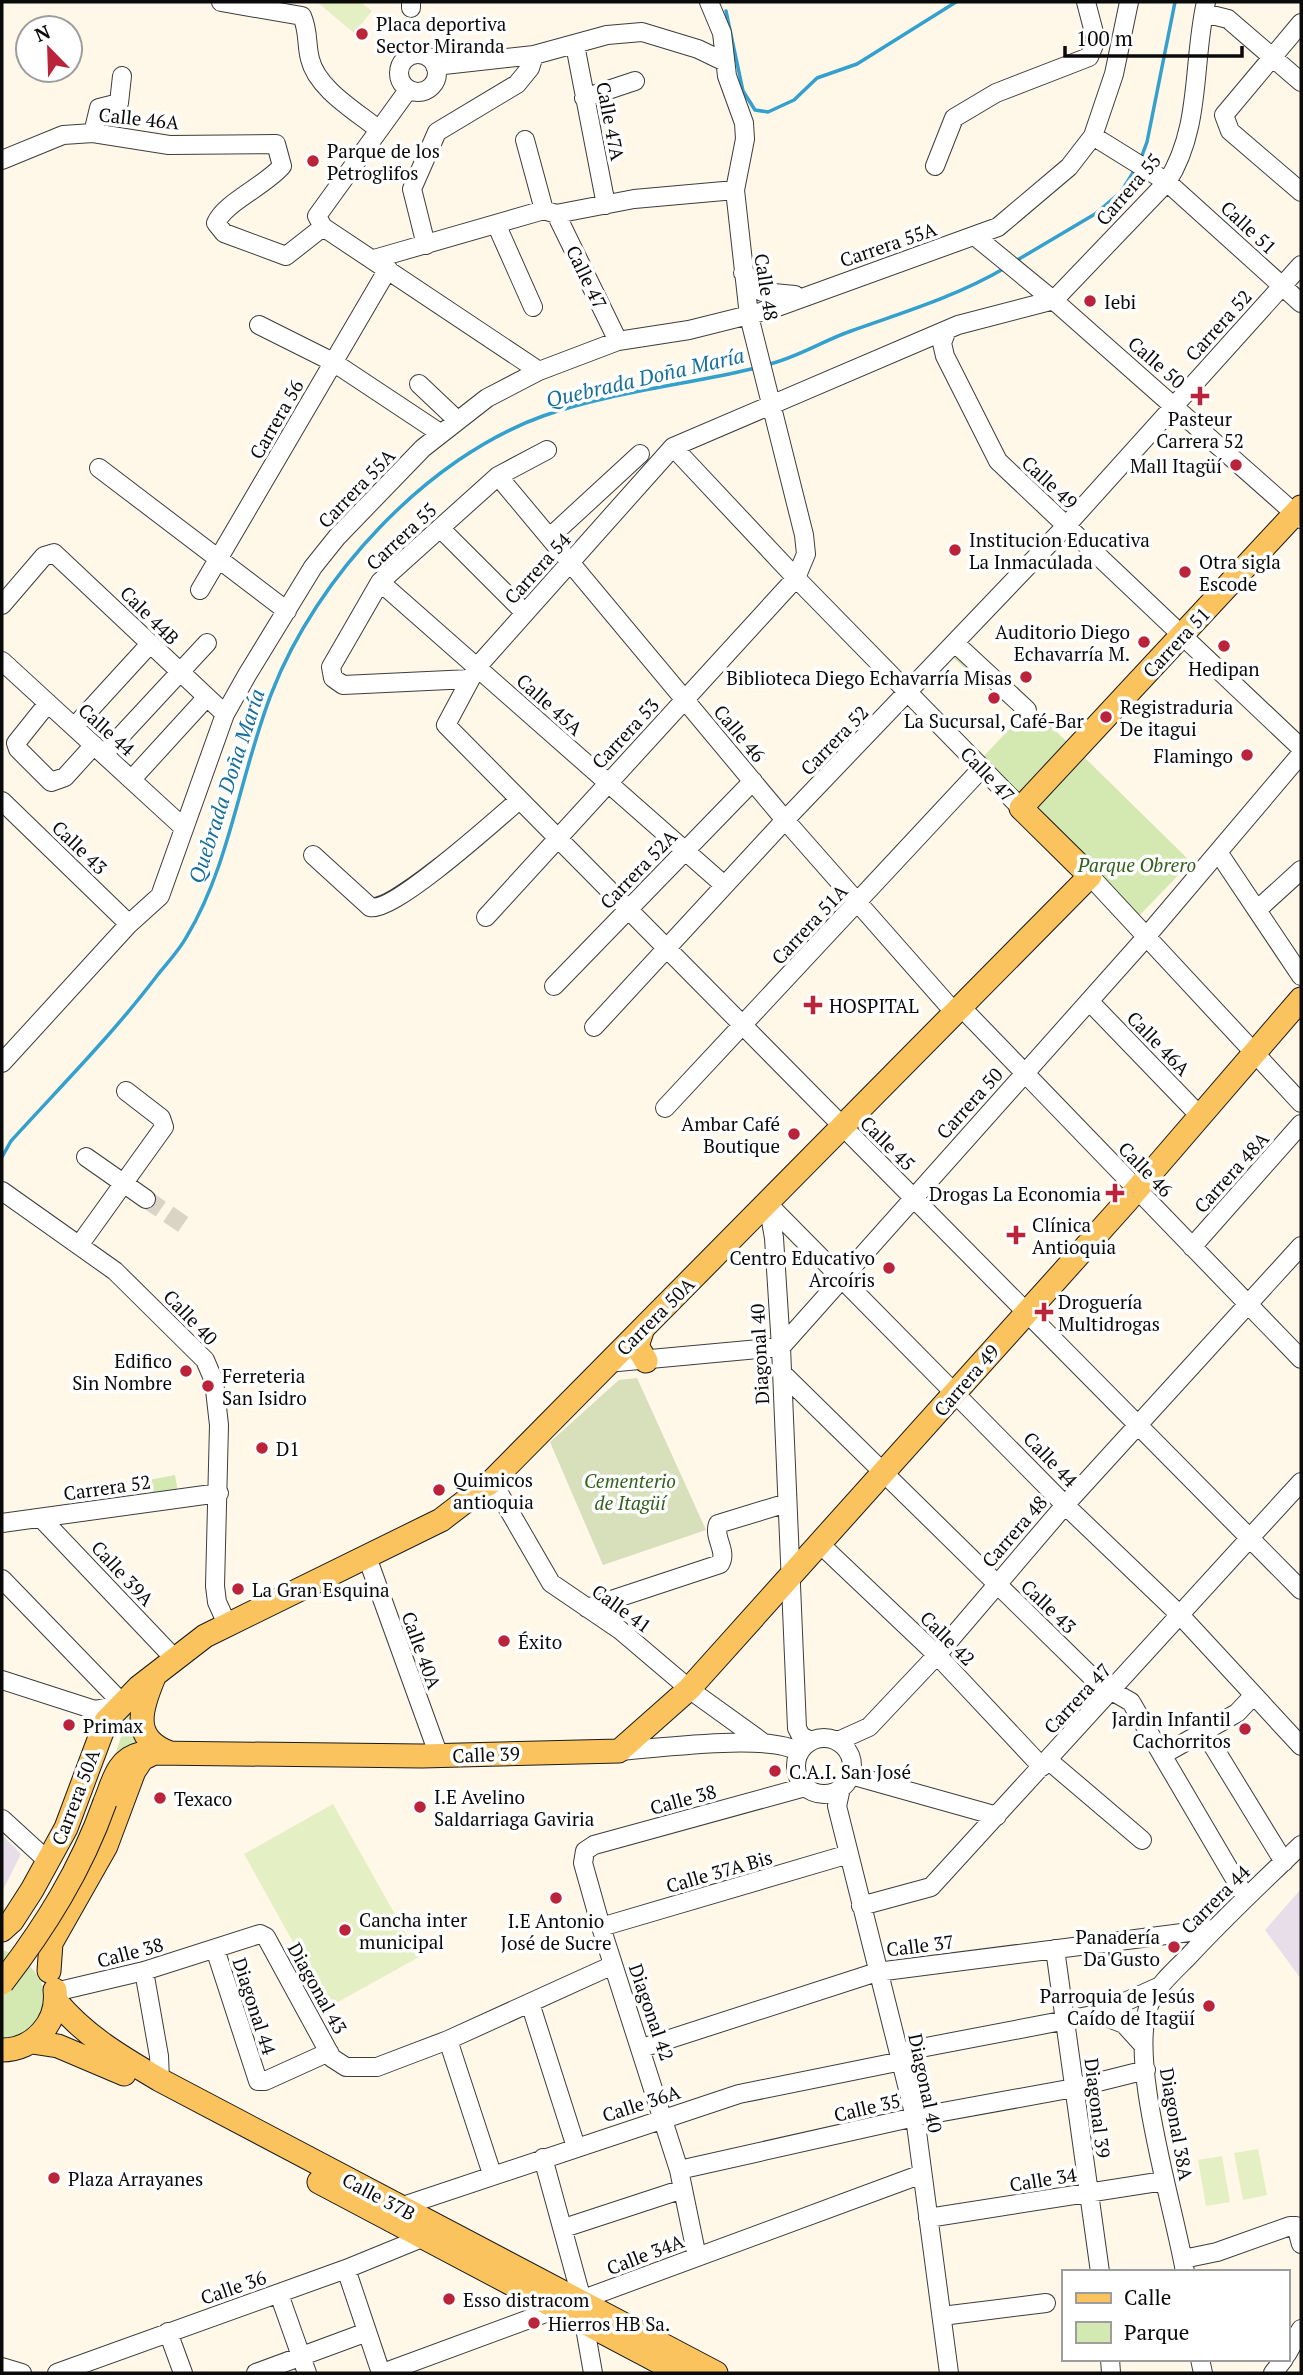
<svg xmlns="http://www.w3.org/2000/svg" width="1303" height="2375" font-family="'PT Serif',serif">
  <rect width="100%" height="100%" fill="#fff8e8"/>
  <path fill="#e7deea" d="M2,1835l19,19 -19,38z
    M1301,1889v90l-36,-49z"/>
  <path fill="#d4e8b2" d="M960,644l125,114 106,104 -53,55 -157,-158 40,-42 -70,-61z
    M175,1475l3,17 -37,3 -2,-13z
    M129,1712l3,18 16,16 -36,19z
    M2,1950c53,16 63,83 0,88z"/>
  <path fill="#d7dfbb" d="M637,1378l69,152 -103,35 -53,-123 69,-62z"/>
  <path fill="#e5efc4" d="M317,2h43l12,9 -18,22z
    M333,1804l86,153 -90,50 -85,-153z
    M1258,2149l9,46 -24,5 -9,-47z
    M1222,2156l8,46 -24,4 -8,-46z"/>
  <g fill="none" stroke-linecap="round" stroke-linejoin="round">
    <path stroke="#33a0ce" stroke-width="3.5" d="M726,11l17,80 12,19 13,2 26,-12 23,-22 40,-14 99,-62
      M1141,158l6,-16 28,-140
      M1014,262l81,-48 26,-22 15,-24
      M766,365c31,-7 56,-24 85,-34 53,-19 104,-34 154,-63
      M2,1157l9,-16c49,-54 101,-106 145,-164 10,-13 23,-26 31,-41 43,-71 54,-166 85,-244 44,-114 154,-234 271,-276 68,-24 142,-31 213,-48"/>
    <path stroke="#dad4c7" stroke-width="18" stroke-dasharray="18 9" stroke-linecap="butt" d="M146,1199l38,26"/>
    <g stroke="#3d3d3d" stroke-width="20">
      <path id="minor" d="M221,2l81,14c7,16 4,28 8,43 7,30 46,52 69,71
        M411,8v-6
        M1204,13l24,6 73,63
        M1301,23l-77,92 6,16 71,61
        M575,45l31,160
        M399 73a19 19 0 1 1 38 0a19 19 0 1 1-38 0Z
        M435,66l99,-11 73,-20 35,-3 56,17 27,13
        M408,90l-91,126 6,11 216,144
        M584,98l51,-17
        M93,133l6,-25 20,-5 3,-27
        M1093,136l74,46 134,121
        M525,140l19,70
        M2,160l61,-25 30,-2 76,12 107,-1 6,22c-17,20 -58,37 -66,57l8,10 62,23 37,-29
        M935,166l19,-48 42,-25 93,-36 7,-17 -10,-38
        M556,214l62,127
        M497,226l36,81
        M976,237l83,68 242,214
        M426,245l-14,-56 25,-57 80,-48 13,-16 4,-13
        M374,259l170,-49 12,4 78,-15 101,-9
        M743,273l19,19 33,3
        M1054,300l-96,25 -285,122 -196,220 -31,58 855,865
        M1054,300l113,-118c35,-55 25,-119 39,-180
        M259,325l74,37 107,71
        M947,330l-5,13 3,13 53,105 303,287
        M419,384l38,36
        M673,447l123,131 225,230
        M99,468l188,143
        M498,476l287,344 170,193
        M440,528l85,85
        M550,537l90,-83
        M380,582l344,303
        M200,590l188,-321
        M2,605l42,-49 10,-3 171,161
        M956,644l71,66
        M2,661l182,167
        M470,679l-127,6 -10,-7 -2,-11 49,-85 118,-106 49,-26
        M48,703l-32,40 2,6 33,33 14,-5 29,-32
        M74,727l75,-82
        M104,754l103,-111
        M132,779l74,-81
        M2,801l127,123
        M1218,852l83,124
        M313,855l57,52c23,6 127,-88 149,-107
        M1090,876l211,227
        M1257,910l44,-40
        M486,917l310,-339 10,-24 -2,-19 -55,-219 -14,-126 10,-51 -1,-16 -17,-47 -5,-43 -13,-31
        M554,986l199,-205
        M1089,1001l110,114
        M961,1007l340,352
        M594,1027l191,-207 281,-294 235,-261
        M2,1063l127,-139 31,-28 65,-182 22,-39 66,-108 24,-30 86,-89 64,-50 52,-27 79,-30 71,-11 80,-20 229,-83 71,-60 24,-31 21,-62 15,-72
        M665,1108l317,-340
        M86,1157l60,42
        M2,1191l113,80 90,89 9,21 5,44 -4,161 2,16 10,22
        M768,1204l297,301 115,110 121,131
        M768,1204l6,34 7,109 16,381 4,8 10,5
        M80,1244l84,-117 -3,-9 -35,-27
        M1192,1247l109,-123
        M607,1363l174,-16 359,-403 161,-190
        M782,1373l316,310 33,19 115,196
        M492,1481l59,102 69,47 73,62 68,49
        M41,1518l133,140
        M2,1523l217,-30
        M820,1544l117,111 105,112
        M367,1557l72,199
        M2,1579l121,125
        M587,1608l133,-44c8,-13 -7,-26 -2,-40l69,-21
        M2,1680l93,30 28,-6
        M1205,1733l79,129
        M796 1766a28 28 0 1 1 56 0a28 28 0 1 1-56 0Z
        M838,1741l31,-14 68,-72 128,-150 236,-259
        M619,1751c40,-3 151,-18 180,1
        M1164,1754l73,-41 16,-17
        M1048,1760l94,80
        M851,1775l146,41
        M841,1788l-4,18 78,311 34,256
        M2,1819l47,43
        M861,1906l70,-19 370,-405
        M601,1927l248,-73
        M215,1949l43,132h7l64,-29
        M1055,1949l45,323
        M144,1971l15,85 1,24
        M55,1992l89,-21 116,-37 6,3 66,121 14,9h31l71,-27 165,-75
        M530,2003l46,144
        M1098,2014l26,10 19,21
        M448,2040l44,134
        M642,2048l235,-76 336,-43
        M900,2052l198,-38 60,-27
        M543,2158l39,142
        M679,2170l236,-53 159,-29 72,-18
        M400,2207l339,-113 163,-33
        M928,2218l236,-37
        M564,2228l119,-39
        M697,2257l-18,-87 -78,-243 -18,-64 2,-12 9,-6 211,-58
        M1183,2259l34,-7 73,-26h6l5,18
        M346,2269l35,104
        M1185,2272c-10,-62 -59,-215 -35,-269 8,-18 23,-31 37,-45 36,-39 75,-76 114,-113
        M279,2294l28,79
        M942,2316l104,-13
        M584,2322l9,51
        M168,2332l15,41
        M1287,2354l14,-25
        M1110,2359l1,14
        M1200,2359l3,14
        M2,2367l20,6
        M57,2373l289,-104 76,-31
        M256,2373l111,-41
        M383,2373l539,-199
        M1273,2373l11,-14"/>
    </g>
    <g stroke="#1b1b1b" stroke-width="25">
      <path id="major" d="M642,1331l-5,15 9,15
        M154,1677c-13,31 -24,61 16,76
        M105,1802c8,-19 12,-43 35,-48
        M2,1930l10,-9 20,-31 34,-62 40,-107 33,-34 66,-51 236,-116 51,-39 598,-605 -69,-68 280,-301
        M49,1971l2,-28 55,-97 28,-75 8,-12 12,-6 268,3 197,-5 70,-62 437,-487 175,-203
        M56,2001c29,35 65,56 104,79l556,293
        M32,2042l26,4 66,28
        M2,2050c32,0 57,-28 53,-60
        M319,2182l361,191"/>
    </g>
    <use href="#minor" stroke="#fff" stroke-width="18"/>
    <use href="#major" stroke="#fac35d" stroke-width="23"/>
    <g stroke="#1b1b1b" stroke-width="25" stroke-linecap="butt">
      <path id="major-bridge" d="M2,1983c43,-56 79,-113 103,-181"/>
    </g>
    <use href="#major-bridge" stroke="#fac35d" stroke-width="23"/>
  </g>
  <g fill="#ba233a" stroke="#fff" stroke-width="2.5">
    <circle cx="362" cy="34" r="7"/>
    <circle cx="313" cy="161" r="7"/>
    <circle cx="1090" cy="301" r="7"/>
    <path d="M1196.5 385.5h7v7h7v7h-7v7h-7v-7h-7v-7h7z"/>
    <circle cx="1236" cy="465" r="7"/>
    <circle cx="955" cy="550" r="7"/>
    <circle cx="1185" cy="572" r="7"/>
    <circle cx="1144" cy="642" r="7"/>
    <circle cx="1224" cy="646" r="7"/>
    <circle cx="1026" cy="677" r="7"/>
    <circle cx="994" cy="698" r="7"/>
    <circle cx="1106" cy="717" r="7"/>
    <circle cx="1247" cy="755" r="7"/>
    <path d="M809.5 994.5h7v7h7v7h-7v7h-7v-7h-7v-7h7z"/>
    <circle cx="794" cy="1134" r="7"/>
    <path d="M1111.5 1182.5h7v7h7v7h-7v7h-7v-7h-7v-7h7z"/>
    <path d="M1012.5 1224.5h7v7h7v7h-7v7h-7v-7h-7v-7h7z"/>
    <circle cx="889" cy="1268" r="7"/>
    <path d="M1040.5 1301.5h7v7h7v7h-7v7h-7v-7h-7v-7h7z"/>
    <circle cx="186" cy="1371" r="7"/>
    <circle cx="208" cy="1386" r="7"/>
    <circle cx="262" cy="1448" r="7"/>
    <circle cx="439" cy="1490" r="7"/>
    <circle cx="238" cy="1589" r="7"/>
    <circle cx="504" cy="1641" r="7"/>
    <circle cx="69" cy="1725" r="7"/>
    <circle cx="1245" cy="1729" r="7"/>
    <circle cx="775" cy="1771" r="7"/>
    <circle cx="160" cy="1798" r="7"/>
    <circle cx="420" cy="1807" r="7"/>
    <circle cx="556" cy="1898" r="7"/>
    <circle cx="345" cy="1930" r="7"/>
    <circle cx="1174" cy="1947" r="7"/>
    <circle cx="1209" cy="2006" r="7"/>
    <circle cx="54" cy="2178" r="7"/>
    <circle cx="449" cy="2299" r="7"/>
    <circle cx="534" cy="2323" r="7"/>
  </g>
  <g text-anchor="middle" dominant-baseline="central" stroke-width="7" stroke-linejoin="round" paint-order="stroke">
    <g font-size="19" fill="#0a0a0a" stroke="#fff" text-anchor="start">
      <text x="376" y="23">Placa deportiva<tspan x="376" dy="22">Sector Miranda</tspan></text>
      <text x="327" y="150">Parque de los<tspan x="327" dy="22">Petroglifos</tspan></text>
      <text x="1104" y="301">Iebi</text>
      <text x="1200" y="418" text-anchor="middle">Pasteur<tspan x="1200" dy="22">Carrera 52</tspan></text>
      <text x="1222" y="465" text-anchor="end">Mall Itagüí</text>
      <text x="969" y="539">Institucion Educativa<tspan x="969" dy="22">La Inmaculada</tspan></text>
      <text x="1199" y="561">Otra sigla<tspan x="1199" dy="22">Escode</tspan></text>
      <text x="1130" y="631" text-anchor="end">Auditorio Diego<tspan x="1130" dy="22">Echavarría M.</tspan></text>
      <text x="1224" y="668" text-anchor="middle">Hedipan</text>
      <text x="1012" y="677" text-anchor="end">Biblioteca Diego Echavarría Misas</text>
      <text x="1120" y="706">Registraduria<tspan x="1120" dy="22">De itagui</tspan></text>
      <text x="994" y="720" text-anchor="middle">La Sucursal, Café-Bar</text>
      <text x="1233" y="755" text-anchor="end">Flamingo</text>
      <text x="829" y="1005">HOSPITAL</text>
      <text x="780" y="1123" text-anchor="end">Ambar Café<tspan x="780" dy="22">Boutique</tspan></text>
      <text x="1101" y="1193" text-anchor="end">Drogas La Economia</text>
      <text x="1032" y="1224">Clínica<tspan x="1032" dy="22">Antioquia</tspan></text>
      <text x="875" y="1257" text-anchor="end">Centro Educativo<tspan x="875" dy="22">Arcoíris</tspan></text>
      <text x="1058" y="1301">Droguería<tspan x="1058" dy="22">Multidrogas</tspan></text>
      <text x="172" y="1360" text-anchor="end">Edifico<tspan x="172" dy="22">Sin Nombre</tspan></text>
      <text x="222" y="1375">Ferreteria<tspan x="222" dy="22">San Isidro</tspan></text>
      <text x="276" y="1448">D1</text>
      <text x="453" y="1479">Quimicos<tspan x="453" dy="22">antioquia</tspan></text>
      <text x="252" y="1589">La Gran Esquina</text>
      <text x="518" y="1641">Éxito</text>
      <text x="1231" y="1718" text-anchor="end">Jardin Infantil<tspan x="1231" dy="22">Cachorritos</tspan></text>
      <text x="83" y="1725">Primax</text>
      <text x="789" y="1771">C.A.I. San José</text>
      <text x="434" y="1796">I.E Avelino<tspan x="434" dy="22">Saldarriaga Gaviria</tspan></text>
      <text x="174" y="1798">Texaco</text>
      <text x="359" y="1919">Cancha inter<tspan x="359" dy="22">municipal</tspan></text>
      <text x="556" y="1920" text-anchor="middle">I.E Antonio<tspan x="556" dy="22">José de Sucre</tspan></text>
      <text x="1160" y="1936" text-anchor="end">Panadería<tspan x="1160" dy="22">Da'Gusto</tspan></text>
      <text x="1195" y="1995" text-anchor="end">Parroquia de Jesús<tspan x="1195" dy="22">Caído de Itagüí</tspan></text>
      <text x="68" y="2178">Plaza Arrayanes</text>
      <text x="463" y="2299">Esso distracom</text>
      <text x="548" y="2323">Hierros HB Sa.</text>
    </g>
    <g font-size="19" fill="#0a0a0a" stroke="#fff">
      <text transform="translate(139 118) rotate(6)">Calle 46A</text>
      <text transform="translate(611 121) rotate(79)">Calle 47A</text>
      <text transform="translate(1128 189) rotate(-49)">Carrera 55</text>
      <text transform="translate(1249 227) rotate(43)">Calle 51</text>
      <text transform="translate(888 244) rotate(-19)">Carrera 55A</text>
      <text transform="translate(587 277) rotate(64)">Calle 47</text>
      <text transform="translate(767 287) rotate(81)">Calle 48</text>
      <text transform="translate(1218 325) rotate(-48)">Carrera 52</text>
      <text transform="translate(1157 362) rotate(41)">Calle 50</text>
      <text transform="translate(276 419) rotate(-60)">Carrera 56</text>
      <text transform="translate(1050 482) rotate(43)">Calle 49</text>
      <text transform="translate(356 488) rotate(-46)">Carrera 55A</text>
      <text transform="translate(401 536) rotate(-43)">Carrera 55</text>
      <text transform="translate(537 568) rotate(-48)">Carrera 54</text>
      <text transform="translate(150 615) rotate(45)">Cale 44B</text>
      <text transform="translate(1176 642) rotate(-47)">Carrera 51</text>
      <text transform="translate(550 704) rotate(42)">Calle 45A</text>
      <text transform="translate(107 729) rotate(42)">Calle 44</text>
      <text transform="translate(625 733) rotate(-47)">Carrera 53</text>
      <text transform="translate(740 733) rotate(50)">Calle 46</text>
      <text transform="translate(834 740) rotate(-46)">Carrera 52</text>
      <text transform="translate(988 774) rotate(46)">Calle 47</text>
      <text transform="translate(80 847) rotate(44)">Calle 43</text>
      <text transform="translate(638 869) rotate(-46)">Carrera 52A</text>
      <text transform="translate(809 924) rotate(-47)">Carrera 51A</text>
      <text transform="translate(1159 1043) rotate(46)">Calle 46A</text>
      <text transform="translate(969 1103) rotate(-48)">Carrera 50</text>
      <text transform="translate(888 1143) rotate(45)">Calle 45</text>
      <text transform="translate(1146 1169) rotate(46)">Calle 46</text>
      <text transform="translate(1231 1172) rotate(-48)">Carrera 48A</text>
      <text transform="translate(655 1316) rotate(-45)">Carrera 50A</text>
      <text transform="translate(191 1317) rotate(46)">Calle 40</text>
      <text transform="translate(759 1354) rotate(-93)">Diagonal 40</text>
      <text transform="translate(966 1380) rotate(-49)">Carrera 49</text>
      <text transform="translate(1051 1459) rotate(46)">Calle 44</text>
      <text transform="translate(107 1487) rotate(-8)">Carrera 52</text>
      <text transform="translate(1014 1531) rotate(-49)">Carrera 48</text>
      <text transform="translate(123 1573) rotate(47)">Calle 39A</text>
      <text transform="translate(1049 1606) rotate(44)">Calle 43</text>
      <text transform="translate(622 1608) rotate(36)">Calle 41</text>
      <text transform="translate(948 1638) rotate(45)">Calle 42</text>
      <text transform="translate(422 1650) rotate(70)">Calle 40A</text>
      <text transform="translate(1077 1698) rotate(-47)">Carrera 47</text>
      <text transform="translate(486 1754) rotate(-2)">Calle 39</text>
      <text transform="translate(75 1797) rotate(-69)">Carrera 50A</text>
      <text transform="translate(683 1799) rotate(-15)">Calle 38</text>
      <text transform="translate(719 1871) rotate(-16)">Calle 37A Bis</text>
      <text transform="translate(1215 1899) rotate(-45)">Carrera 44</text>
      <text transform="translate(920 1945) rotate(-7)">Calle 37</text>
      <text transform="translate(130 1952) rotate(-15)">Calle 38</text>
      <text transform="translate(318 1988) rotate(61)">Diagonal 43</text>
      <text transform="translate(255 2006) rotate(72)">Diagonal 44</text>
      <text transform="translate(652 2012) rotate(71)">Diagonal 42</text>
      <text transform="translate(926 2083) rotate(78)">Diagonal 40</text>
      <text transform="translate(641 2103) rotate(-18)">Calle 36A</text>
      <text transform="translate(867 2107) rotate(-13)">Calle 35</text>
      <text transform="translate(1098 2108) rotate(83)">Diagonal 39</text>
      <text transform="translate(1177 2124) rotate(80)">Diagonal 38A</text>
      <text transform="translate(1043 2179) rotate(-9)">Calle 34</text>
      <text transform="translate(379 2196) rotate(28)">Calle 37B</text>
      <text transform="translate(645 2254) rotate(-21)">Calle 34A</text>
      <text transform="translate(233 2287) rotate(-19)">Calle 36</text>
    </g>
    <g font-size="19" font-style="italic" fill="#31611b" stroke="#fff">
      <text x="1137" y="864">Parque Obrero</text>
      <text x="630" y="1480">Cementerio<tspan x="630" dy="22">de Itagüí</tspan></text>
    </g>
    <g font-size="21" font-style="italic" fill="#146f9b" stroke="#fff">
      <text transform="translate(645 377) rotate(-13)">Quebrada Doña María</text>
      <text transform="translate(226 786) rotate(-72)">Quebrada Doña María</text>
    </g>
  </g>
  <rect width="1303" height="2375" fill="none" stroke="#0a0a0a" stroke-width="7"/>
  <rect x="1062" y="2270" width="228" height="91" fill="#ffffff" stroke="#9d9d9d" stroke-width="2"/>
  <rect x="1076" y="2293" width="35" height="10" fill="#fac35d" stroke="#9d9d9d" stroke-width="2"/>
  <text x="1124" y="2305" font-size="21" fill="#0a0a0a">Calle</text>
  <rect x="1076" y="2322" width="35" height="21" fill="#d4e8b2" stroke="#9d9d9d" stroke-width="2"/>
  <text x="1124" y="2340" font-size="21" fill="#0a0a0a">Parque</text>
  <g transform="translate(49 49) rotate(337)"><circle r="33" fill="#ffffff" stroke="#9d9d9d" stroke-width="2"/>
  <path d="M0-5L12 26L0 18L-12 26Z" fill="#ba233a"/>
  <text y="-10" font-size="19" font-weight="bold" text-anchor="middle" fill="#0a0a0a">N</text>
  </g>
  <path d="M1065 46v10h177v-10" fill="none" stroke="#0a0a0a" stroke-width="3.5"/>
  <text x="1076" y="46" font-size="21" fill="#0a0a0a" stroke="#ffffff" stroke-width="5" paint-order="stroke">100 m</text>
</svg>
